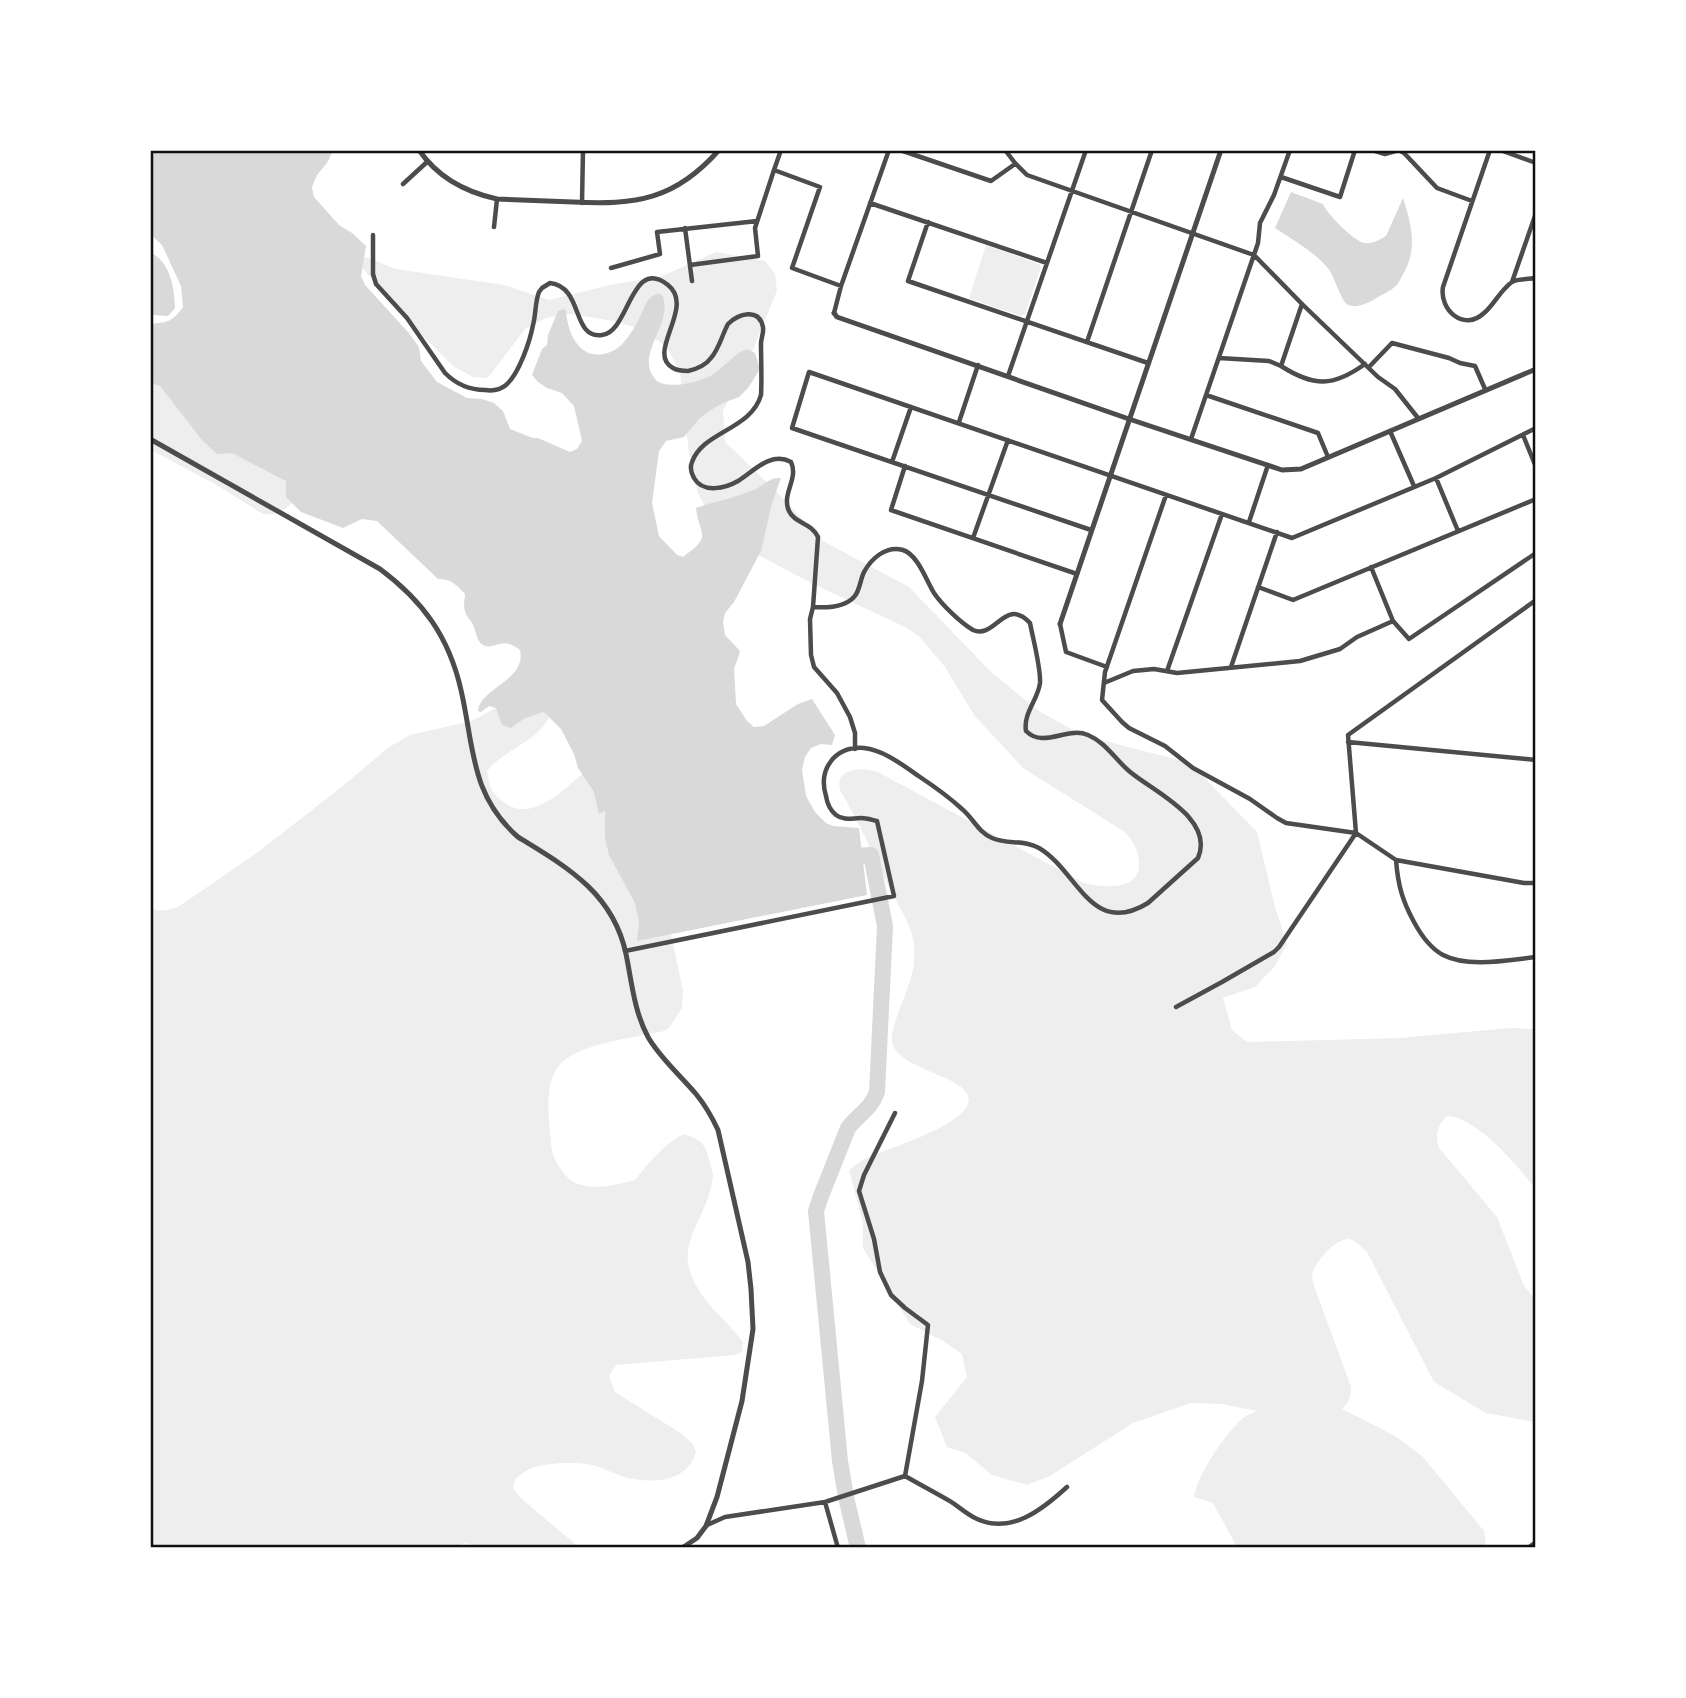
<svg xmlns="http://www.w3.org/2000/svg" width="1686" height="1698" font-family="Inter,sans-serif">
  <rect width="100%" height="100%" fill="#fff"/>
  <path fill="#eee" d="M986,245l53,19 2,3 -16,47 -4,2 -52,-18z
    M345,249l51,20 108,16 45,15 65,-16 46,-7 56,-25 49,9 10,13 2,17 -29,70 -25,50 2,31 51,49 47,50 86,46 83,86 47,38 43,24 108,28 67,69 18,75 12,37 -13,23 -19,20 -32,11 9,32 15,12 153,-4 111,-10 24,1v160c-15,-22 -60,-73 -88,-73 -10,10 -13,21 -7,33l57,68 27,69 11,13v123l-49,-9 -52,-31 -67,-130c-5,-4 -11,-12 -18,-13 -13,-1 -33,22 -36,33 -1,4 -1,7 0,11l38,104c0,9 -2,16 -9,22l53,27 28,21 61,74 2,16h-249l-24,-44 -19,-6c3,-22 31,-63 48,-78 4,-4 10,-6 15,-8l-35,-7 -31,-1 -58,20 -83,53 -23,9 -35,-10 -26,-22 -19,-6 -12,-30 32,-40 -5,-23 -19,-13 -33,-17 -47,-76v-25l-14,-53c6,-4 11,-9 18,-12 22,-10 93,-31 101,-54 10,-28 -72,-32 -76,-63 -2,-17 20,-56 22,-77 0,-6 1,-15 0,-21 -2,-17 -16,-38 -24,-54 -16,-33 -31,-67 -50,-99 -5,-23 21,-22 36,-19l208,112c19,5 57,8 55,-20 -1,-13 -5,-21 -14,-31l-102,-64 -49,-53 -29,-48 -26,-31 -14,-9 -92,-43 -55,-29 -44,-31 -16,-31 -9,-40 -9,-80 -11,-22 -10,-10 -24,-14 -22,-6 -42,-7 -25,4 -21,11 -34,45 -5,4 -13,-1 -20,-11 -30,-30z
    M239,340l56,159c-8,11 -19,17 -32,15l-48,-30 -64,-34v-75z
    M524,696l26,20c-16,29 -43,31 -63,55 3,17 4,22 18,32 27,19 56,-11 76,-28 13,-10 25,-20 38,-31l48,171 16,76 -1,17 -13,20 -5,3c-28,6 -76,12 -98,28 -22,15 -18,52 -16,75 1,7 1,15 3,21 4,9 11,21 19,26 19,11 43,4 63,-1 14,-17 28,-36 49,-46 16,6 21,8 25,25 1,5 3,11 4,16 0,5 -2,11 -3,16 -6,25 -28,50 -21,77 8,31 36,50 54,74l-1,10 -8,3 -118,10 -7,11 6,16 67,42 11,10 3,7c-7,32 -45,33 -72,26 -10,-3 -20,-9 -31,-12 -20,-4 -79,-5 -80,24l10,11 56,47 -89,1 -26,-5 -12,5 -301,-1 -1,-640c10,6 18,3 28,0l80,-55 85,-66 46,-39 21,-12 62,-14 24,-13z"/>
  <path fill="#d9d9d9" d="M151,151h182l-6,12 -10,12 -5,12 2,10 25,28 13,8 14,13 -5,30 4,9 43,47 11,15 2,14 16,21 30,16 15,1 12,4 9,8 7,18 23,9h5l32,14 7,-3 5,-8 -8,-35 -12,-13 -15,-5 -9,-6 -6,-7 10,-26 5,-4 1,-10 10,-24 6,-2 2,1c1,21 12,49 38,44 8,-2 14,-5 19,-11 11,-11 18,-29 25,-43 4,-4 8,-8 14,-5 13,27 -28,59 -7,84 10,12 45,3 57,-4 13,-8 21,-21 35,-26l8,4 5,16 -12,19 -9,9 -16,6 -14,8 -10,8 -15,18 -18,4 -7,10 -7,52 7,33 18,19 6,2c31,-23 16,-20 13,-49 20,-7 40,-10 60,-19 9,-5 15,-12 25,-11l-9,25 -11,48 -27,51 -9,11 -2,9 2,13 15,16 -3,10 -3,7 2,36 11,17 7,6 10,-1 34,-22 14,-5 23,36 -3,10 -11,-1 -10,4 -6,9 -3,13 4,26 9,16 11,11 7,3 26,2 8,67 -230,46 2,-19 -4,-19 -26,-48 -4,-17v-27l-6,3 -5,-22 -16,-24 -4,-14 -13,-25 -17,-17 -19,6 -14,10 -9,-3 -6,-17 -7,-2 -8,6 -3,-1c2,-23 49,-31 42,-61 -19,-15 -25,1 -37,-5 -6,-3 -7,-14 -10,-20 -2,-5 -7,-8 -8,-14 -2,-5 0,-12 0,-17 -9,-9 -13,-15 -27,-15l-61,-58 -15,-2 -19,9 -42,-16 -15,-15v-16l-54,-28 -15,1 -15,-14 -42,-54 -9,-3v-59c17,-2 21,-2 32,-17l-2,-21 -19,-41 -11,-10z
    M1291,192l32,12c5,11 31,37 41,39 9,1 15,-3 22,-7l17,-38c9,28 15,52 -1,78 -1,2 -4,8 -5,9 -5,5 -13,9 -19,12 -7,5 -21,12 -30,8 -8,-5 -13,-29 -21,-38 -14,-16 -34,-27 -52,-39z
    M150,252c21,11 24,35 25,56l-7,8 -17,-1z"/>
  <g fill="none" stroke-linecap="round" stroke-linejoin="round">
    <path stroke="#d9d9d9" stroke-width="16" d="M842,855l14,1 15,-1 14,71 -8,166c-6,17 -18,22 -29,36l-27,68 -5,15 24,250 6,36 12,51"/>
    <path stroke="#4c4c4c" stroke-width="4.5" d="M781,150l-7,20 46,17 -28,81 49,18
      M900,150l91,31 24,-17
      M1005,150l10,13 12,12 227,80 48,49 76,73 17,12 23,29
      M1372,150l13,4 14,-4
      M1399,150l5,3 33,35 35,13
      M1490,150l-47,137c-4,23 21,45 41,26 9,-7 20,-28 30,-32 6,-2 15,-2 22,-3
      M1500,150l36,13
      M1281,177l59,20 15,-47
      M403,184l24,-22
      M582,203l1,-53
      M870,203l177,60
      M928,222l-20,59 240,82
      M494,227l3,-28
      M685,228l7,53
      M373,235v39l3,10 31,34 38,55c11,11 25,17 40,17 7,1 15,0 21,-5 13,-11 24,-44 27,-60 3,-11 2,-23 6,-33l3,-4 8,-5c34,4 21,56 52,52 27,-2 29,-80 66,-50 28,22 -23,68 5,83 5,3 9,3 15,3 9,-2 17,-5 23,-13 8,-9 11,-23 17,-34 10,-10 31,-17 35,3 1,6 -2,11 -2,17 0,16 1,34 0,51 -10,35 -58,36 -69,67 -2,5 -1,11 2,16 9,16 32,10 44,3 16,-10 33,-30 53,-19 8,17 -10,32 -2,49 6,13 22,11 29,26l-5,70 -3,12 1,36 3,12 23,26 13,24 5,16v16
      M690,265l68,-9 -3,-28 19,-58
      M611,268l49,-14 -3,-22 100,-11
      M1512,282l24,-69
      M834,313l7,-27 48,-136
      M1087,342l65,-192
      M1219,358l50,3 12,5 21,-62
      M1281,366c33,21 52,21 84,-2
      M1369,367l23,-24 57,15 11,5 15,3 10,23
      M1008,376l78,-226
      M1206,395l112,38 10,24
      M959,422l19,-57
      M1390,431l24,55
      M1523,435l13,32
      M1191,439l67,-196 2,-20 14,-28 16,-45
      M892,462l19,-55
      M905,466l-14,44 186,64
      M1436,478l22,53
      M1166,495l-61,177 -3,28 20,22 7,6 36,18 28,22 57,31 27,19 9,5 70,10 40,27 128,23h12
      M1249,522l19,-57
      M1091,530l-299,-102 17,-56 483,166 144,-60 100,-50
      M973,538l35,-98
      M1371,567l22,54 16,18 127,-86
      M1258,587l35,13 243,-101
      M1060,624l6,28 41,15
      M1231,667l46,-135
      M1167,671l55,-157
      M1104,683l29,-12 21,-2 23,4 123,-12 40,-12 17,-12 36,-16
      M1348,742l188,18
      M1396,860c2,25 6,40 18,62 7,13 16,26 29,33 25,13 65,5 93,2
      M625,951l269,-55 -17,-75c-5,-1 -10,-3 -16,-3 -9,0 -17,3 -25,-3 -6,-5 -9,-12 -10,-19 -8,-26 8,-50 38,-48 20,2 40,18 56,29 15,10 29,20 42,32 11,9 17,24 30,29 16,7 31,1 47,10 39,23 52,90 109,55l50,-45c17,-40 -46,-67 -69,-87 -14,-12 -24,-29 -41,-36 -21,-9 -44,14 -62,-4 -3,-18 12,-31 14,-48 1,-15 -7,-44 -10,-60 -25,-27 -35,17 -57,7 -12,-7 -31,-25 -39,-37 -8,-13 -16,-38 -31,-43 -17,-5 -32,9 -39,22 -4,8 -4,19 -10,25 -10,11 -28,11 -41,10
      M1176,1007l46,-25 52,-30 5,-5 77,-114 -8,-98 188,-135
      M895,1113l-31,62 -5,16 15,48 6,33 11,23 14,13 23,17 -6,56 -17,95
      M825,1502l13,46
      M707,1525l18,-8 100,-15 80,-26c14,8 29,16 43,24 9,5 17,13 27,18 35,18 68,-9 92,-31
      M1528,1548l8,-6"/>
    <path stroke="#4c4c4c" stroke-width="5" d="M419,150c19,28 46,42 78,49 25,1 50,2 76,3 63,3 102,-2 146,-52
      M834,313l3,4 292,102 153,51 19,-1 235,-100
      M150,439l230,130c43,32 69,68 81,121 13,56 9,105 57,147 49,30 95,56 108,117 6,29 8,57 22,83 12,21 32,38 48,57 9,11 16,23 22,36l30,132 3,27 2,40 -11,72 -25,96 -11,29 -9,12 -15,10
      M1060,624l161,-474"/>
  </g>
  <rect width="1686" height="1698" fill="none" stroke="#ffffff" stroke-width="304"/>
  <rect x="152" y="152" width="1382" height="1394" fill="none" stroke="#111" stroke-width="2.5"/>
</svg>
